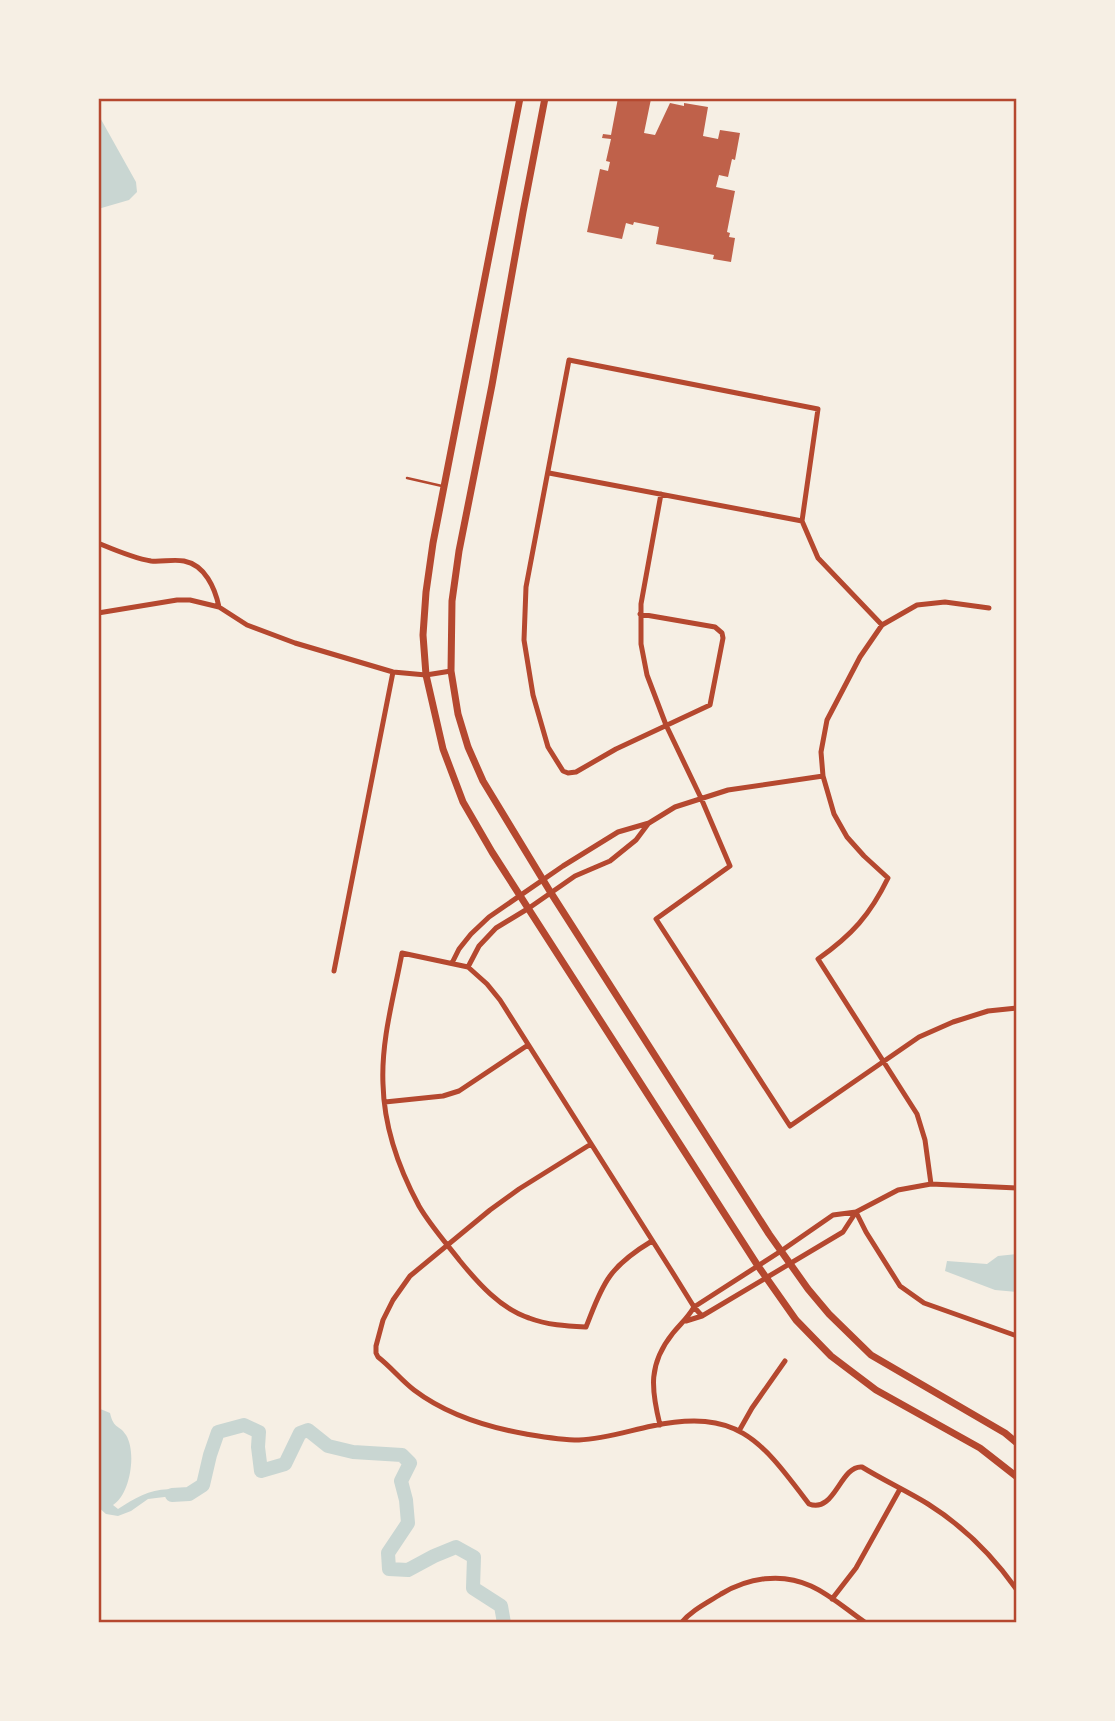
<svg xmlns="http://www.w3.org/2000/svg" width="1115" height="1721" font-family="'Public Sans',sans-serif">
  <rect width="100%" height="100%" fill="#f6efe4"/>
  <path fill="#c9d6d2" d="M98,114l38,68 1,10 -8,8 -31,9z
    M1017,1254v38l-22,-2 -50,-19 2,-10 40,3 11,-8z
    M98,1408l12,5c4,17 9,11 16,22 11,18 4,60 -13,70l5,4c22,-14 44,-27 71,-15l-41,5 -17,12 -13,5 -12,-2 -8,-7z"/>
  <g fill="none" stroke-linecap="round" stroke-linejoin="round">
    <path stroke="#c9d6d2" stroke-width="14" d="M172,1495l17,-1 14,-9 7,-30 8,-23 26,-7 15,7 -1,15 3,24 24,-7 15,-31 8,-3 20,16 25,6 49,3 8,8 -9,18 5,19 2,23 -20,30 1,16 19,1 26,-14 22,-9 18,10 -1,31 28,18 3,17"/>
  </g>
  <path fill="#bf614a" d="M618,98l33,1 -7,34 11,2 15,-32 14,3v-3l24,4 -5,29 15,3 2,-9 20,3 -5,27 -3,-1 -4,18 -9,-2 -3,12 19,4 -8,41 3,1 -1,4 6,1 -4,24 -18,-3 1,-4 -58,-11 3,-17 -25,-5 -1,3 -7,-2 -4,16 -35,-7 13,-63 8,2 2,-9 -4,-1 5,-22 -9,-1 1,-4 8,1z"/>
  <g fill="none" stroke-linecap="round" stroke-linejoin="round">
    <path stroke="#b5482f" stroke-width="2.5" d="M407,478l35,8"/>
    <path stroke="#b5482f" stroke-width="5" d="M549,473l253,48
      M661,494l-20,110v40l6,31 19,50 35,73 29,68 -74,53 134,207 129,-89 34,-15 35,-11 29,-3
      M98,543c17,7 35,15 53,18 11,1 22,-2 33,0 21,4 31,27 35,46
      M98,613l79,-13h13l29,7 28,18 48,18 98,29 33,3 25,-4
      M640,614l75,13 7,6 1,5 -13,67 -94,44 -40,23 -8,1 -5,-2 -15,-24 -15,-52 -9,-55 2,-53 43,-227 249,49 -16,112 16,37 64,67
      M452,963l7,-14 12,-15 18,-17 74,-51 55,-34 31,-9 26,-16 53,-17 95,-14
      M468,967l11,-21 17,-18 33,-20 46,-32 35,-15 26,-21 12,-16
      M334,971l59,-299
      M385,1102l58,-6 16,-5 69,-46
      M591,1144l-72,45 -29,21 -80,66 -17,24 -10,20 -7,26v7l2,4c13,10 23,23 36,33 33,25 72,37 112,44 18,3 35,6 53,6 25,-1 49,-9 73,-14 87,-18 109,15 157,78 26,10 31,-39 53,-37 21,13 45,24 66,37 35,22 65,52 89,86
      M931,1184l-6,-44 -8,-26 -99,-155c34,-24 52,-44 70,-81l-24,-22 -17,-19 -13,-23 -11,-38 -2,-24 6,-32 33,-63 22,-32 35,-20 28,-3 44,6
      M856,1212l10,20 34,54 24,17 93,33
      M652,1241c-15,9 -32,21 -42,35 -11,15 -17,34 -24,51 -19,-1 -39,-2 -57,-9 -28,-9 -51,-35 -69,-57 -14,-18 -30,-36 -41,-55 -20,-37 -35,-80 -36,-122 -2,-44 11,-88 19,-131l66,14 19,17 13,16 171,270 23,37 8,9
      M686,1321l16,-5 141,-84 13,-20
      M660,1425c-9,-36 -12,-61 13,-92 8,-10 14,-14 21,-26l87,-56 52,-36 23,-3 42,-22 33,-6 86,4
      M739,1431l13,-23 33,-47
      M832,1599l24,-31 44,-79
      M681,1623c11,-13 26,-20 40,-29 27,-16 60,-22 90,-8 20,9 37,25 55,37"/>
    <path stroke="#b5482f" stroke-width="7" d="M520,98l-87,445 -7,49 -3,43 3,40 17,74 20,53 29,50 266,414 38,54 35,36 45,34 104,58 37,29
      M545,98l-22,114 -31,173 -33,166 -7,50 -1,70 7,43 10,33 15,34 68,112 218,341 39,55 21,25 42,41 134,78 12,10"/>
  </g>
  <rect width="1115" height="1721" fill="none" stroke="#f6efe4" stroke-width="200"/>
  <rect x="100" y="100" width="915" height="1521" fill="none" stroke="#b5482f" stroke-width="2.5"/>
</svg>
